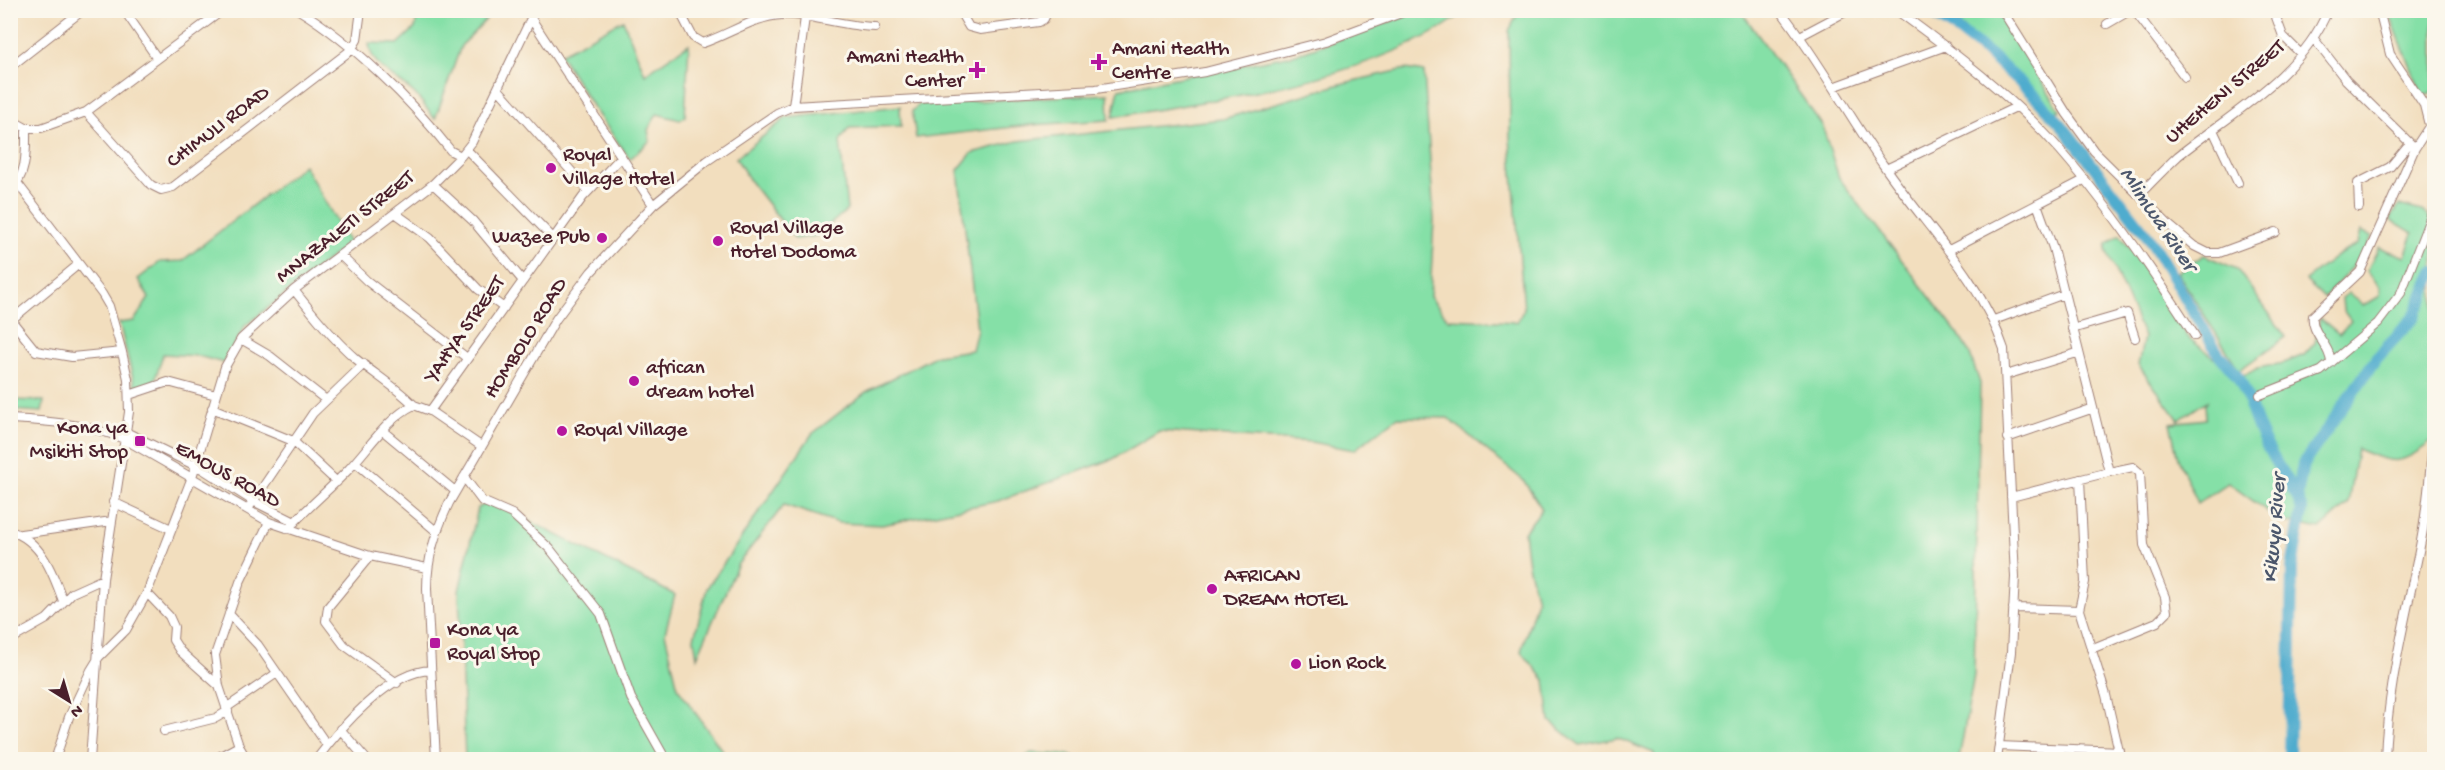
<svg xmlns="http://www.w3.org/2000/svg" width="2445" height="770" font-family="'Gochi Hand',sans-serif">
  <rect width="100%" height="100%" fill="#fbf7ec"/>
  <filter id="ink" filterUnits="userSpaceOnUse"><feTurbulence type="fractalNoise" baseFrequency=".0167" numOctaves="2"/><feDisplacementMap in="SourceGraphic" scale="12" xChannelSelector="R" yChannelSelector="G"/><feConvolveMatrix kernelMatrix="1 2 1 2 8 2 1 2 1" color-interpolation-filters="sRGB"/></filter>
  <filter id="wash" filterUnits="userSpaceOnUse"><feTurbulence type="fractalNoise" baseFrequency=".008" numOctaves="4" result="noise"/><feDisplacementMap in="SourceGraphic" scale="24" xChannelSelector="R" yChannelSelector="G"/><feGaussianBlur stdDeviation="1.35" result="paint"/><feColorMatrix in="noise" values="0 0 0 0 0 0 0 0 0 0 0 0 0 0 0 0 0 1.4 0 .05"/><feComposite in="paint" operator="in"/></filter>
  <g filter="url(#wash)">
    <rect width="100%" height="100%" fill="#f2debe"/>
    <path fill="#85e0a7" stroke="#688069" stroke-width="1.5" d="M1524,10l217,1 81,114 17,53 119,156 11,18 11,31 -6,292 -15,84 -305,1v-7l-37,-15 -37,7 -30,-24 -5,-41 -24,-29 16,-51 -9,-35 -4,-33 18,-23 -18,-28 -76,-63 -50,-1 -44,33 -43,-8 -152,-11 -46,28 -115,42 -116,24 -43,-2 -55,-18 -46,59 -41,93 -3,-19 13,-50 105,-154 54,-42 71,-37 35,-5 5,-21 -19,-159 14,-17 46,-12 205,-22 121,-36 62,-14 18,3 10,147 -4,78 18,22 69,3 7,-13 -14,-171 -1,-107 8,-16z
      M418,11h76l-33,35 -26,73c-7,-8 -13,-18 -21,-26 -16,-15 -44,-26 -45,-50l29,1 17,-16z
      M1420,11h37l1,6c-91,64 -236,81 -345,100l6,-28 174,-34z
      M1955,11h42l63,99 -5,3 -105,-98z
      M2388,11h46v81l-11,5z
      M623,20l22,54 44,-30 -4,73 -5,3 -23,-6 -9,16 2,11 -20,18 -36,-50 -34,-55z
      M1108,94l1,26 -78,5 -115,13 -4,-27 8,-7z
      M900,106l1,20 -52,2 -9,13 7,69 -31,26 -21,3 -45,-58 -14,-23 50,-40z
      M304,165l45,78 -104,83 -21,37 -26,-7 -35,-2 -9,29 -18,7 -17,-67 15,-2 15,-23 -11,-19 22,-17 22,-1z
      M2399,205l23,6 12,11v218c-35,26 -38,25 -77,9l-9,55 -28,25 -39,-8 -53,-38 -30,20 -20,-44 -8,-36 36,-4 -1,-15 3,-4 -29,20 -41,-55 6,-28 -38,-87 1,-6 13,-9 33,45 9,18 27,40 35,28 11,14 23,-12 26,-5 20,-8 11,-12 5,-25 19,16 12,-13 -8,-11 -1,-12 7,-5 14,13 17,-10v-9l-13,-16 12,-24 26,10 8,-24 -23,-14z
      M2361,231l11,5 -9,20 -39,42 -19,-18 33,-25 20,-11z
      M2204,255l33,14 49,68 -47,33 -62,-98z
      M11,400l33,1 -2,11 -31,-2z
      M490,501l185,94 -10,38 13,55 50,71 -263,1 -6,-169 19,-83z
      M1031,753l38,2 8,4h-55z"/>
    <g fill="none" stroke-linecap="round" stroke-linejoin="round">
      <path stroke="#50acce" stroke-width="12" d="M1927,10l28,18 34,26 46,42 25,27 89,115 70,117c28,26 26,40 39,72 10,24 25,48 39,69
        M2289,760l3,-192 10,-58 -5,-14 6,-32 73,-105 38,-42 20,-45"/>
    </g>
  </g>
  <g filter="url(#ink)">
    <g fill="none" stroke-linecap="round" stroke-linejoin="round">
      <g stroke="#9e7e74" stroke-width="10">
        <path id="minor" d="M124,10l33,48
          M299,10c55,34 112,90 152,141l10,5
          M679,10l14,27 10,6c25,-8 52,-27 79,-28 26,-2 63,12 93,12
          M959,10l10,17 11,3 59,-8 5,-3 4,-9
          M1780,10c39,50 68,105 104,156 41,60 97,113 120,183l11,228 -4,75 -14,108
          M1896,10c58,42 117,87 164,140 50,57 94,122 135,186
          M2002,10l65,104 27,37 75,74 25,21 14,7h11l57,-21
          M2134,10l51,67
          M2379,10l11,44 34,51 5,20
          M2276,17l7,19 18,18
          M532,20l121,185
          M2107,24l24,-14
          M1800,36l49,-26
          M2314,39l32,41 69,68
          M10,67l73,-57
          M1833,87l113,-41
          M498,89l90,101
          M793,106l13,-96
          M86,112l65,73 10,5 12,-3 178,-137 6,-10 4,-30
          M10,119l16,9
          M26,128h15l45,-16 137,-102
          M2213,130l25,53
          M467,150l86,88
          M1886,169l130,-62
          M18,184l84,110 7,12 13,46 6,27 1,33 -26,167 -13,181
          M433,184l40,37 50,60
          M10,190c18,-14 16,-41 16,-62
          M2139,195c13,-13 26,-27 39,-39 52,-42 124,-81 150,-146
          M2359,207l-1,-24 32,-16 20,-24
          M395,213l35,25 48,51 26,19
          M1949,250l135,-70
          M341,256l26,25 100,77
          M294,290c19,24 39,49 62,69 20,16 40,28 58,46
          M11,320l25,31 36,6 50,-5
          M1994,320l70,-26
          M10,321l69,-57
          M2072,329l55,-16 8,25
          M241,339l29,17 56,44
          M2331,363c0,-17 -21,-31 -18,-47l47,-44 55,-124 19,-29
          M2006,375l71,-22
          M129,395l39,-13 48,13
          M2260,395l61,-24 57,-48 23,-30 33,-85
          M212,408l81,33 44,41
          M430,411l153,-214 38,-40
          M10,419c38,2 79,5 114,20l145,83 101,34 57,12
          M383,431l72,60
          M126,432l78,38 49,31 42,21
          M2007,438l84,-29
          M355,462l81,69
          M464,477l18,24 30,13 38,35 51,65 30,84 35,62
          M2080,479l5,103 -6,28 27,85 15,65
          M2011,497l98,-25 -56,-224 -16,-44
          M113,502l58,27
          M250,506l63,-93 51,-49
          M288,529c19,-21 41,-39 60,-59 20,-21 40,-53 66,-65l16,6 51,35
          M10,531c31,9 43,42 53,70
          M21,534l91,-13
          M370,556l-42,51 -2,14 18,24 53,38
          M147,593l22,23 5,11 -1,13 7,11 39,35
          M2013,608l66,2
          M229,614l29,31 69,100
          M10,640l37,-21 25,-26 31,-14
          M2091,649l66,-27 10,-10 -2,-15 -21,-52 -4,-72 -7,-6 -24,5
          M226,708l51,-35
          M340,729l27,31
          M164,731l52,-13 12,-7
          M1999,746l121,5
          M55,760l14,-43 22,-47 8,-13 27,-27 21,-37 45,-116 33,-110 16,-28 53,-49 139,-106 28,-28 11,-14 63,-132
          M213,760l26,-14
          M247,760l-8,-14 -20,-60 -4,-31 25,-73 29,-60
          M316,760c24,-32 73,-89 115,-90
          M436,760l-9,-171c0,-32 9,-58 22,-86l107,-184 35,-47 62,-67 54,-44 70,-48 16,-7 303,-17 109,-17 121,-31 83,-31
          M2385,760c2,-75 22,-146 36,-219 7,-36 9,-73 13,-110"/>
      </g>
      <use href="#minor" stroke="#fff" stroke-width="8"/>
    </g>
  </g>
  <g fill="#b5179e" stroke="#fbf7ec" stroke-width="2">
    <path d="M1096 53h6v6h6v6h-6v6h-6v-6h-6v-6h6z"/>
    <path d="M974 61h6v6h6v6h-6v6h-6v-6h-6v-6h6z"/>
    <circle cx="551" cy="168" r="6"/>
    <circle cx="602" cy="238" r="6"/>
    <circle cx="718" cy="241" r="6"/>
    <circle cx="634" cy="381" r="6"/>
    <circle cx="562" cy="431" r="6"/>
    <rect x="134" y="435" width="12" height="12" rx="3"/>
    <circle cx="1212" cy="589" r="6"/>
    <rect x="429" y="637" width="12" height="12" rx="3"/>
    <circle cx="1296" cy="664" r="6"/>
  </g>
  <g text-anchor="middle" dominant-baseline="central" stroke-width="6" stroke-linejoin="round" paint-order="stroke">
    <g font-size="21" fill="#4a1f2b" stroke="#fbf7ec" text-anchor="start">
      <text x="1112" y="50">Amani Health<tspan x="1112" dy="24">Centre</tspan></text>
      <text x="964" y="58" text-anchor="end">Amani Health<tspan x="964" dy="24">Center</tspan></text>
      <text x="563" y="156">Royal<tspan x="563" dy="24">Village Hotel</tspan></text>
      <text x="730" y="229">Royal Village<tspan x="730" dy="24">Hotel Dodoma</tspan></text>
      <text x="590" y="238" text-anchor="end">Wazee Pub</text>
      <text x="646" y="369">african<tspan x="646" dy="24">dream hotel</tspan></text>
      <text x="128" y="429" text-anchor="end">Kona ya<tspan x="128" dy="24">Msikiti Stop</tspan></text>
      <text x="574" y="431">Royal Village</text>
      <text x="1224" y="577">AFRICAN<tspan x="1224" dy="24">DREAM HOTEL</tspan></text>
      <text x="447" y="631">Kona ya<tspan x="447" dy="24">Royal Stop</tspan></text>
      <text x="1308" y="664">Lion Rock</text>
    </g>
    <g font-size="21" fill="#4a1f2b" stroke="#fbf7ec">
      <text transform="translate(2226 93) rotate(-40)">UHEHENI STREET</text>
      <text transform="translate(219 128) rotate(-37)">CHIMULI ROAD</text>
      <text transform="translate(346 228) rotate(-38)">MNAZALETI STREET</text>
      <text transform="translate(466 330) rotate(-55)">YAHYA STREET</text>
      <text transform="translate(527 339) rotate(-58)">HOMBOLO ROAD</text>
      <text transform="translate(227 476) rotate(29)">EMOUS ROAD</text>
    </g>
    <g font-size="22" font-style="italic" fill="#4c576c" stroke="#fbf7ec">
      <text transform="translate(2157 220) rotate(56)">Mlimwa River</text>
      <text transform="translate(2276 529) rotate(-85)">Kikuyu River</text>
    </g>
  </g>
  <rect width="2445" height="770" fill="none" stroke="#fbf7ec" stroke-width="36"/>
  <g transform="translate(69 701) rotate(143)" stroke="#fbf7ec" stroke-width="4.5" paint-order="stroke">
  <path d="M0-4.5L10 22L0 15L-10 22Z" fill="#4a1f2b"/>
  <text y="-9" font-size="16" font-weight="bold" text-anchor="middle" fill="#4a1f2b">N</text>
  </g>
</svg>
